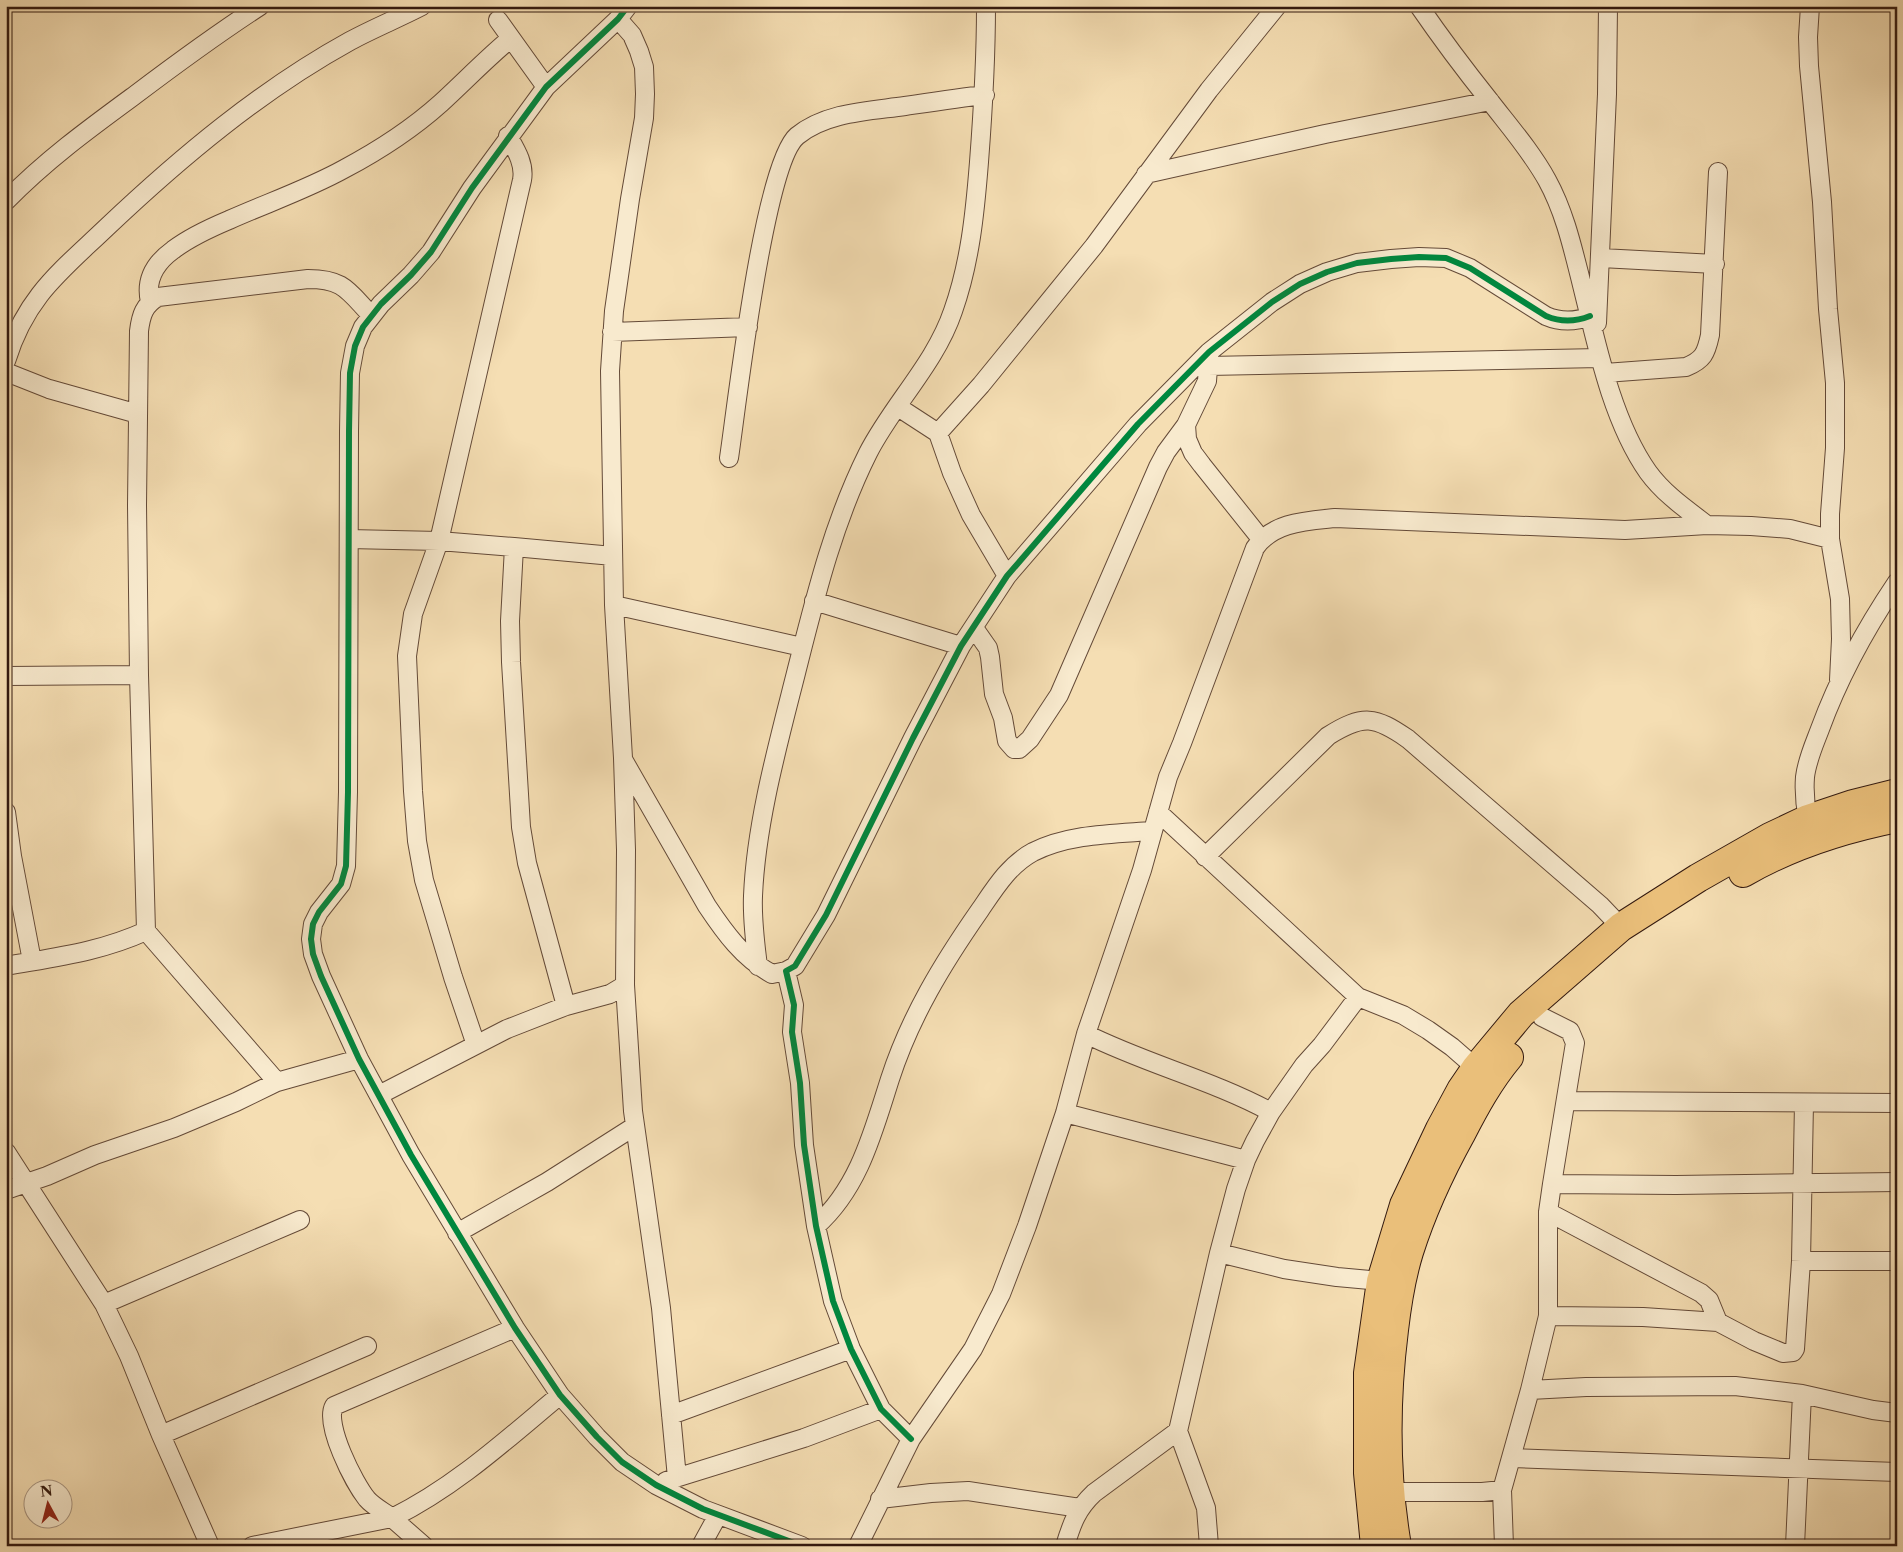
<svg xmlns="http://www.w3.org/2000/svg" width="1903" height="1552" font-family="'Libre Caslon Text',serif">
  <rect width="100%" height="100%" fill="#f5deb3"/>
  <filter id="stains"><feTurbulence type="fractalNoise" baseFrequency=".004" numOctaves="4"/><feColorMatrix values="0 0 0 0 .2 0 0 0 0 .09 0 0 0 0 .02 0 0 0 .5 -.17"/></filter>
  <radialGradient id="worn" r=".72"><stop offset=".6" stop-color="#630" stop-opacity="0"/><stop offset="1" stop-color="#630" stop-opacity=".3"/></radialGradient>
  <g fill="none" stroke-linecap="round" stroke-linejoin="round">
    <g stroke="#644a38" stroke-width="20">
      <path id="street" d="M628,6l-10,13 -72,68 -74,101 -41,64 -20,23 -30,29 -18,23 -8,19 -5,27 -1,58 -1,361 -2,74 -5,18 -22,28 -6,12 -2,15 2,15 8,22 38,83 52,96 104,173 45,67 37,42 25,25 34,23 47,24 99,37
        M1419,6c22,32 46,64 70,94 20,26 42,51 58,80 16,29 24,61 32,93 16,63 31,145 69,199 16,22 38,37 59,53
        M1810,6l-2,31 1,29 13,136 6,107 7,74v65l-5,66v25l10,60 1,40 -2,41
        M618,19l14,16 7,16 5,16 1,27 -1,24 -14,81 -16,112 -4,60 4,234 9,153 3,92 -1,135 8,126 28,197 16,170
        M498,20l48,67
        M1146,174l179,-40 165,-33
        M6,201c40,-41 84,-73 129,-106 41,-31 82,-61 125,-89
        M1601,258l114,6
        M150,302c-5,-22 5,-39 23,-52 17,-13 37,-22 56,-30 38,-17 79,-31 115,-51 34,-18 68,-40 97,-66 23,-21 45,-44 69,-64
        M1597,323l10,-229 1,-88
        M612,332l136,-5
        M1209,355l-2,26 -21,44 1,14 6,14 9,12 59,74
        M6,361c20,-65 55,-90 101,-134 74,-70 154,-137 243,-186 24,-13 49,-23 72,-35
        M1208,366l392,-8
        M6,372l43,17 89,25
        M1605,373l81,-6c17,-7 20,-13 24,-32l8,-163
        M898,407l40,26 14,40 19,42 36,61
        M938,433l43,-48 113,-139 115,-156 68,-84
        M729,458c8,-54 35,-294 68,-322 29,-24 73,-25 108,-30 27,-4 53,-8 80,-11
        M349,539l90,2 75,6 -4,74 1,41 10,165 6,36 39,143
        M514,547l99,9
        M814,601l147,45
        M614,605l188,42
        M974,628l14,20 2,9 4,37 9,24 4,23 7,8h5l11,-10 29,-44 99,-228 8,-15 20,-27
        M6,676l133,-1
        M624,761l83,145c18,27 36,52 65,68l14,-3
        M6,812l6,44 20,105
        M1158,812l200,185 45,18 25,15 24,17 24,21
        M1808,819c-3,-14 -4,-28 -3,-42 2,-17 9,-32 15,-48 19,-52 46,-101 77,-147
        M1205,857l123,-121c35,-22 47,-20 80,3l192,166 21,22
        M6,966c50,-9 94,-14 140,-35
        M758,966c-3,-23 -6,-47 -5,-70 3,-73 25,-152 43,-223 19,-75 37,-150 72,-220 25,-49 67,-89 85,-142 17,-48 22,-98 26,-149 4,-52 7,-103 7,-156
        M1542,1017l28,14 5,12 -23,141 124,1 221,-3
        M1086,1034c60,30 126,46 185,78
        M476,1045l-23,-68 -29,-97 -7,-39 -4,-50 -6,-135 6,-42 26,-73 83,-361c3,-16 -6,-30 -14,-44
        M277,1082l-131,-151 -7,-256 -2,-170 2,-174c2,-16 5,-26 19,-34l150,-18c36,0 40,12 63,36
        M379,1095l128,-66 59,-23 44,-12 15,-9
        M1566,1101l331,2
        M1065,1113l181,47
        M6,1152l98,152 25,52 32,79 49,111
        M6,1190l41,-14 48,-21 79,-27 62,-26 41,-20 82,-23
        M1548,1212l153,81 8,7 9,22
        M816,1226c43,-38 57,-94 74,-147 20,-62 53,-116 90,-169 15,-22 29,-45 53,-58 36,-18 79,-18 119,-21
        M457,1233l90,-51 88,-56
        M1219,1253l65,16 53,8 44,4
        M1801,1261h96
        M104,1304l196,-84
        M1548,1316l95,1 75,5 36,19 29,12 10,-1 2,-3 6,-88 3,-158
        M515,1328l-181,78c-10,18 20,77 33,93 6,7 17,13 25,19 63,-31 114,-78 168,-123
        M1530,1390l18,-74v-104l4,-28
        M671,1415l180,-66
        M161,1435l206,-89
        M911,1439l-30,-30 -30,-60 -18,-48 -17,-75 -12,-81 -4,-62 -8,-51 2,-27 -8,-34 9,-5 31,-51 87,-177 48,-92 46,-70 131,-152 71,-72 63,-50 28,-18 27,-12 30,-9 34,-4 28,-2 27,1 24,10 76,48c14,6 29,6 44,0
        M1512,1458l385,14
        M666,1481l138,-43 77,-29
        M1502,1490l28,-100 56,-3 149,-1 67,8 71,16 24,3
        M1390,1492h92l20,-2 2,56
        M880,1499l51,-6 37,-2 112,17
        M252,1546l140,-28 32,28
        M701,1546l17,-31
        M858,1546l53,-107 62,-90 28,-55 26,-68 38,-113 21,-79 56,-164 26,-93 14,-34 73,-195c18,-26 51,-27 80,-30l290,12 82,-5 44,1 39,3 40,10
        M1065,1546c7,-23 12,-37 29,-53l84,-62
        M1209,1546l-3,-38 -28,-77 41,-178 17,-64 10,-29 9,-19 16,-29 33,-47 18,-20 36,-48
        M1795,1546l7,-152"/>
    </g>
    <g stroke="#33190f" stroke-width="30">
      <path id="primary" d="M1743,873c48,-28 99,-44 154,-55
        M1375,1546l-7,-73v-100l13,-92 23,-76 36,-76 21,-39 15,-22 45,-54 100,-87 77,-49 72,-41 38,-18 45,-15 44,-11
        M1397,1546c-12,-71 -12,-144 -3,-216 3,-26 7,-52 15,-78 13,-41 31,-80 52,-118 14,-27 28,-53 48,-77"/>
    </g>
    <use href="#street" stroke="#f8eace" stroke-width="18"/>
    <use href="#primary" stroke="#eabf7a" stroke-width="28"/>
    <g stroke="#f8eace" stroke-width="9">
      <path id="cycleway" d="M628,6l-10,13 -72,68 -74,101 -41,64 -20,23 -30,29 -18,23 -8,19 -5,27 -1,58 -1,361 -2,74 -5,18 -22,28 -6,12 -2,15 2,15 8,22 38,83 52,96 104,173 45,67 37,42 25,25 34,23 47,24 99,37
        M911,1439l-30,-30 -30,-60 -18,-48 -17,-75 -12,-81 -4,-62 -8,-51 2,-27 -8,-34 9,-5 31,-51 87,-177 48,-92 46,-70 131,-152 71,-72 63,-50 28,-18 27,-12 30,-9 34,-4 28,-2 27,1 24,10 76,48c14,6 29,6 44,0"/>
    </g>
    <use href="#cycleway" stroke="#00873e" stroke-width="6"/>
  </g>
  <rect width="1903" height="1552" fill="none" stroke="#f5deb3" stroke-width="25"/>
  <rect x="8" y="8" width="1888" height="1537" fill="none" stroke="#33190f" stroke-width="2.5"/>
  <rect x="12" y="12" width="1878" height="1527" fill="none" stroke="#33190f"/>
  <g transform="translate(48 1504) rotate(353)"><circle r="24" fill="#f8eace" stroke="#a99682"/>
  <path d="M0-4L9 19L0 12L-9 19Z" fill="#8f2418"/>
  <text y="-8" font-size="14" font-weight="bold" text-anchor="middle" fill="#33190f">N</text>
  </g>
  <rect width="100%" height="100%" filter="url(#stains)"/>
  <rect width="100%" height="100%" fill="url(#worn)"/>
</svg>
